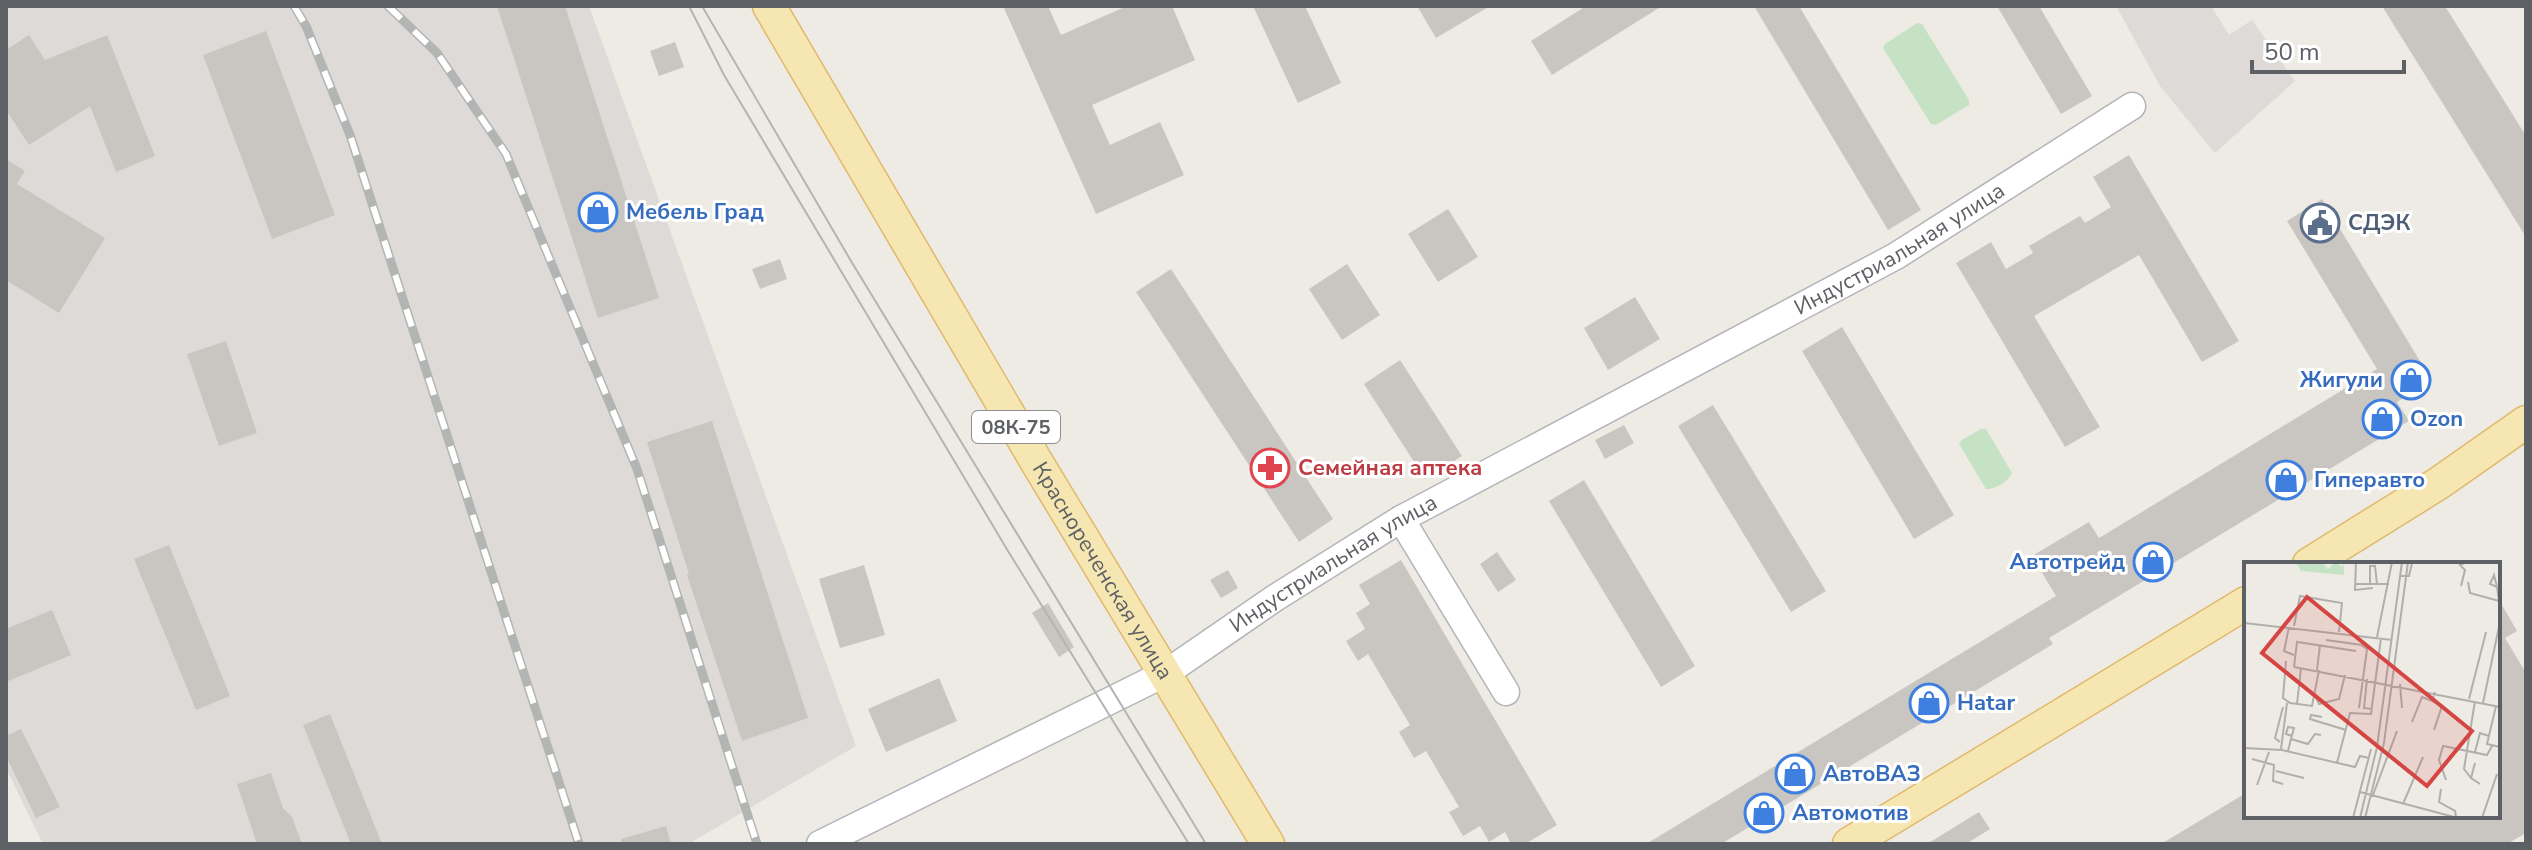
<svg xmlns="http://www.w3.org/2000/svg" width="2532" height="850" font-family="'Nunito Sans',sans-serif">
  <rect width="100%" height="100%" fill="#eeebe5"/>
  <path fill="#dddad7" d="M6,6h583l267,740 -168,98h-645l-37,-76z
    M2116,6h95l18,29 23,-15 43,61 -80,72 -55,-67z"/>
  <path fill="#c6e2c5" d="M1917,23l5,1 47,76v5l-33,20 -5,-1 -48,-76 2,-4z
    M1981,429h5l26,44c-3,8 -18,17 -26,16l-27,-45 3,-4z"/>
  <path fill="#c9c6c2" d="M497,6h68l94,292 -61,20z
    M1003,6h45l13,29 66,-29h45l23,54 -103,45 18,40 50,-23 24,53 -88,39z
    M1253,6h52l36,77 -43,20z
    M1417,6h73l-54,32z
    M1586,6h76l-110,69 -21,-34z
    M1754,6h45l122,204 -33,20z
    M1997,6h42l53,90 -31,18z
    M2382,6h63l81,130v101z
    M266,31l69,184 -63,24 -69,-184z
    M29,35l16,25 62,-25 48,121 -39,16 -26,-66 -61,39 -23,-35v-60z
    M675,42l9,25 -25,9 -9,-25z
    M2129,155l110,186 -37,21 -63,-107 -105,61 66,111 -35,20 -109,-184 35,-21 15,27 27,-16 -4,-7 51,-30 5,7 26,-16 -18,-30z
    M6,159l19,12 -8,13 88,54 -46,75 -53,-33z
    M2322,199l110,182 -35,21 12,19 -360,217 4,6 -332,200h-75l410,-248 -24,-40 57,-34 10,16 278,-169 -90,-148z
    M1448,209l30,48 -40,25 -30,-48z
    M780,259l7,20 -27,10 -8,-20z
    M1347,264l33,51 -38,25 -33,-51z
    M1171,269l162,250 -34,23 -163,-250z
    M1635,297l25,42 -52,31 -24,-42z
    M1842,327l112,188 -40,24 -112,-188z
    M226,341l31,92 -38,13 -32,-92z
    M1400,360l62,96 -37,23 -61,-95z
    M1713,405l113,186 -35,21 -113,-186z
    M712,421l96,297 -66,23 -55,-166 2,-1 -42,-132z
    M1624,425l10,18 -29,16 -10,-19z
    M1584,480l111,186 -34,21 -112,-186z
    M169,545l61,151 -34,14 -62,-151z
    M1497,552l19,28 -18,12 -18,-28z
    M1401,560l156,265 -32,19h-14l-6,-12 -16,10 -9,-16 -17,10 -14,-24 10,-5 -33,-56 -12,7 -15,-26 11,-7 -42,-71 -10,7 -12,-20 19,-12 -9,-16 14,-9 -11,-19z
    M864,565l21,70 -45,13 -21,-69z
    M1228,570l10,18 -17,10 -11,-18z
    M2498,598l19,33 -12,7 21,35v160l-19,11h-346l85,-51v23h252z
    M1048,603l26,44 -15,10 -27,-44z
    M52,610l19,45 -65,27v-53z
    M939,678l18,43 -71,31 -18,-43z
    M330,714l52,130h-31l-48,-119z
    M21,729l39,78 -24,11 -30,-62v-20z
    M271,773l12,35 9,9 10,27h-45l-20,-60z
    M1979,812l11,17 -24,15h-39z
    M666,826l5,18h-50v-5z"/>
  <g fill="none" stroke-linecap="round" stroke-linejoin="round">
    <g stroke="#b2b5b9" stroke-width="29">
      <g id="minor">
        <path d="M1401,519l105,173"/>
        <path id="s1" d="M820,844l346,-171 109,-75 126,-79 495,-263 236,-150"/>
      </g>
    </g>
    <g stroke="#e1b96b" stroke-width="35">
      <g id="major">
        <path id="s2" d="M769,6l270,460 229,378"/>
        <path d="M2309,564l130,-81 87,-61"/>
        <path d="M1849,844l397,-241"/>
      </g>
    </g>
    <use href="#minor" stroke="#fff" stroke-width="26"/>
    <use href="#major" stroke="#f6e7b2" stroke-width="32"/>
    <path stroke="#b3b4b4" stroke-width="2" d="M689,6l35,69 284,476 181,293
      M702,6l149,255 355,583"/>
    <g stroke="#b3b4b4" stroke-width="9">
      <path id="rail" d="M294,6l12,20 44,109 229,709
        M388,6l49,47 69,101 131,315 120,375"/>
    </g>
    <use href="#rail" stroke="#fff" stroke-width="6" stroke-dasharray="18" stroke-linecap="butt"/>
  </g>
  <defs>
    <g id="shop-ring" transform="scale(2)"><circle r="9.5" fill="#fff" stroke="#3f7fe0" stroke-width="1.5"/><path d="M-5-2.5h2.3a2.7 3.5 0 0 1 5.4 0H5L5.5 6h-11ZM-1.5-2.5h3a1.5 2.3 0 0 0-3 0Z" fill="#3f7fe0"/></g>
    <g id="civic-ring" transform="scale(2)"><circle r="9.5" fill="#fff" stroke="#5c6f8a" stroke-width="1.5"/><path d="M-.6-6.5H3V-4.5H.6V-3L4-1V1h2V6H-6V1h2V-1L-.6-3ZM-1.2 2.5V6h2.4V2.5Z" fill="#5c6f8a"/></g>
    <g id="pharmacy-ring" transform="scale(2)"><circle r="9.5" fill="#fff" stroke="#e0444e" stroke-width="1.5"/><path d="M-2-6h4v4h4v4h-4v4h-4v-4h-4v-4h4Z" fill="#e0444e"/></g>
  </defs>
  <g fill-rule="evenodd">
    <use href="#shop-ring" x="598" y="212"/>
    <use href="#civic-ring" x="2320" y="223"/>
    <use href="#shop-ring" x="2411" y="380"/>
    <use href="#shop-ring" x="2382" y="419"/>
    <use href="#pharmacy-ring" x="1270" y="468"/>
    <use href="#shop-ring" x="2286" y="480"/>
    <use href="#shop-ring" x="2153" y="562"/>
    <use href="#shop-ring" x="1929" y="703"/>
    <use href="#shop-ring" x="1795" y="774"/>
    <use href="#shop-ring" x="1764" y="813"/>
  </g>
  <g text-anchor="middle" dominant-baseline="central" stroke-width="6" stroke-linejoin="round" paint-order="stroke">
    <rect fill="#fff" stroke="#8e9092" stroke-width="2" x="972" y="411" width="88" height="32" rx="6"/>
    <g font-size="20" font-weight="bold" fill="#5d6064">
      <text x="1016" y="427">08К-75</text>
    </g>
    <g font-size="22" font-weight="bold" fill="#366cbe" stroke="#fff" text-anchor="start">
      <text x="626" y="212">Мебель Град</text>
      <text x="2383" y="380" text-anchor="end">Жигули</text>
      <text x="2410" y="419">Ozon</text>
      <text x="2314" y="480">Гиперавто</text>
      <text x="2125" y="562" text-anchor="end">Автотрейд</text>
      <text x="1957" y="703">Hatar</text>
      <text x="1823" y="774">АвтоВАЗ</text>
      <text x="1792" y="813">Автомотив</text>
    </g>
    <g font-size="22" font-weight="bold" fill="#4e5e75" stroke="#fff" text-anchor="start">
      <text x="2348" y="223">СДЭК</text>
    </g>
    <g font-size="22" fill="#5d6064" stroke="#fff">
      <text stroke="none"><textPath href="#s1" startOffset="1234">Индустриальная улица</textPath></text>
      <text stroke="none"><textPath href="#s1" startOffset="586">Индустриальная улица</textPath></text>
      <text stroke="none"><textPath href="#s2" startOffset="656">Краснореченская улица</textPath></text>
    </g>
    <g font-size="22" font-weight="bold" fill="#be3a42" stroke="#fff" text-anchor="start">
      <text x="1298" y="468">Семейная аптека</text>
    </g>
  </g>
  <g transform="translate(2244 562)">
    <rect width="256" height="256" fill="#eeebe5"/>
    <path d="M52,0h26l6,7 7,-7 8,5 1,-5v13l-43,-4z" fill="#c6e2c5"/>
    <path fill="none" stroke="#b0afad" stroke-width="2" d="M112,0l-1,28 18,-2M156,14h9l3,-13 48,-1M224,20l2,11 29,8M112,22h33M126,22v-18h5l2,18M217,24l4,-16 -5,-5 7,-3M253,25l-3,-12 -4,9 7,3 2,14M0,61l148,17M50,64l6,-30 42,7 -3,29M45,65l-5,24 10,4M133,75l15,-75M82,78l36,5M42,99l-3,37 7,5 22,3 7,-36M50,105l206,40M50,105l3,-25 59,9M73,108l3,-25M123,117l-3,29 8,1M156,122l2,24M71,133l4,9 20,-5 6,-24M225,137l17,-67M188,139l10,5 -8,24M239,141l17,-81M53,142l4,-36M252,144l-9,38 13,3M115,146l8,-59 -6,-4M78,155l-11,-2 -1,4 36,11M168,160l10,-25 10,4 3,-9M47,177l17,5 7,-10 6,1M36,180l-5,-4 8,-31M0,186l38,2 73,17 5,-11 9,2M37,187l6,-46M44,189l3,-12 3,-11 -6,-1 -2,7 6,2M231,190l5,-19 9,3M8,197l22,6 -1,16 10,3M93,201l13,-50 21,1 10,-76M231,201l-4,15 9,6M32,209l28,7M227,216l-7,-9 11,-68M202,218l-7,-20 4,-14 44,9 5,-9M13,223l12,-33M197,227l-2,13 16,9 1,6M116,230l98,26M129,233l24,-64M159,242l20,-47M109,256l18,-69M116,256l17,-71 25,-185M121,256l19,-75 24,-181M238,256l15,-44"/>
    <path fill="#d54643" fill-opacity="0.15" stroke="#d54643" stroke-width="4" d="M63,35l165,134 -45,55 -165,-133z"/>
    <rect width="256" height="256" fill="none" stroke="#5d6064" stroke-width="4"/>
  </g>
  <rect width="2532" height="850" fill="none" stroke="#5d6064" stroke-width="16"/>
  <path d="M2252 60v12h152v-12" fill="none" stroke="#5d6064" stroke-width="4"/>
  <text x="2264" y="60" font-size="24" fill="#5d6064" stroke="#ffffff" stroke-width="6" paint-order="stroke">50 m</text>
</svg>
